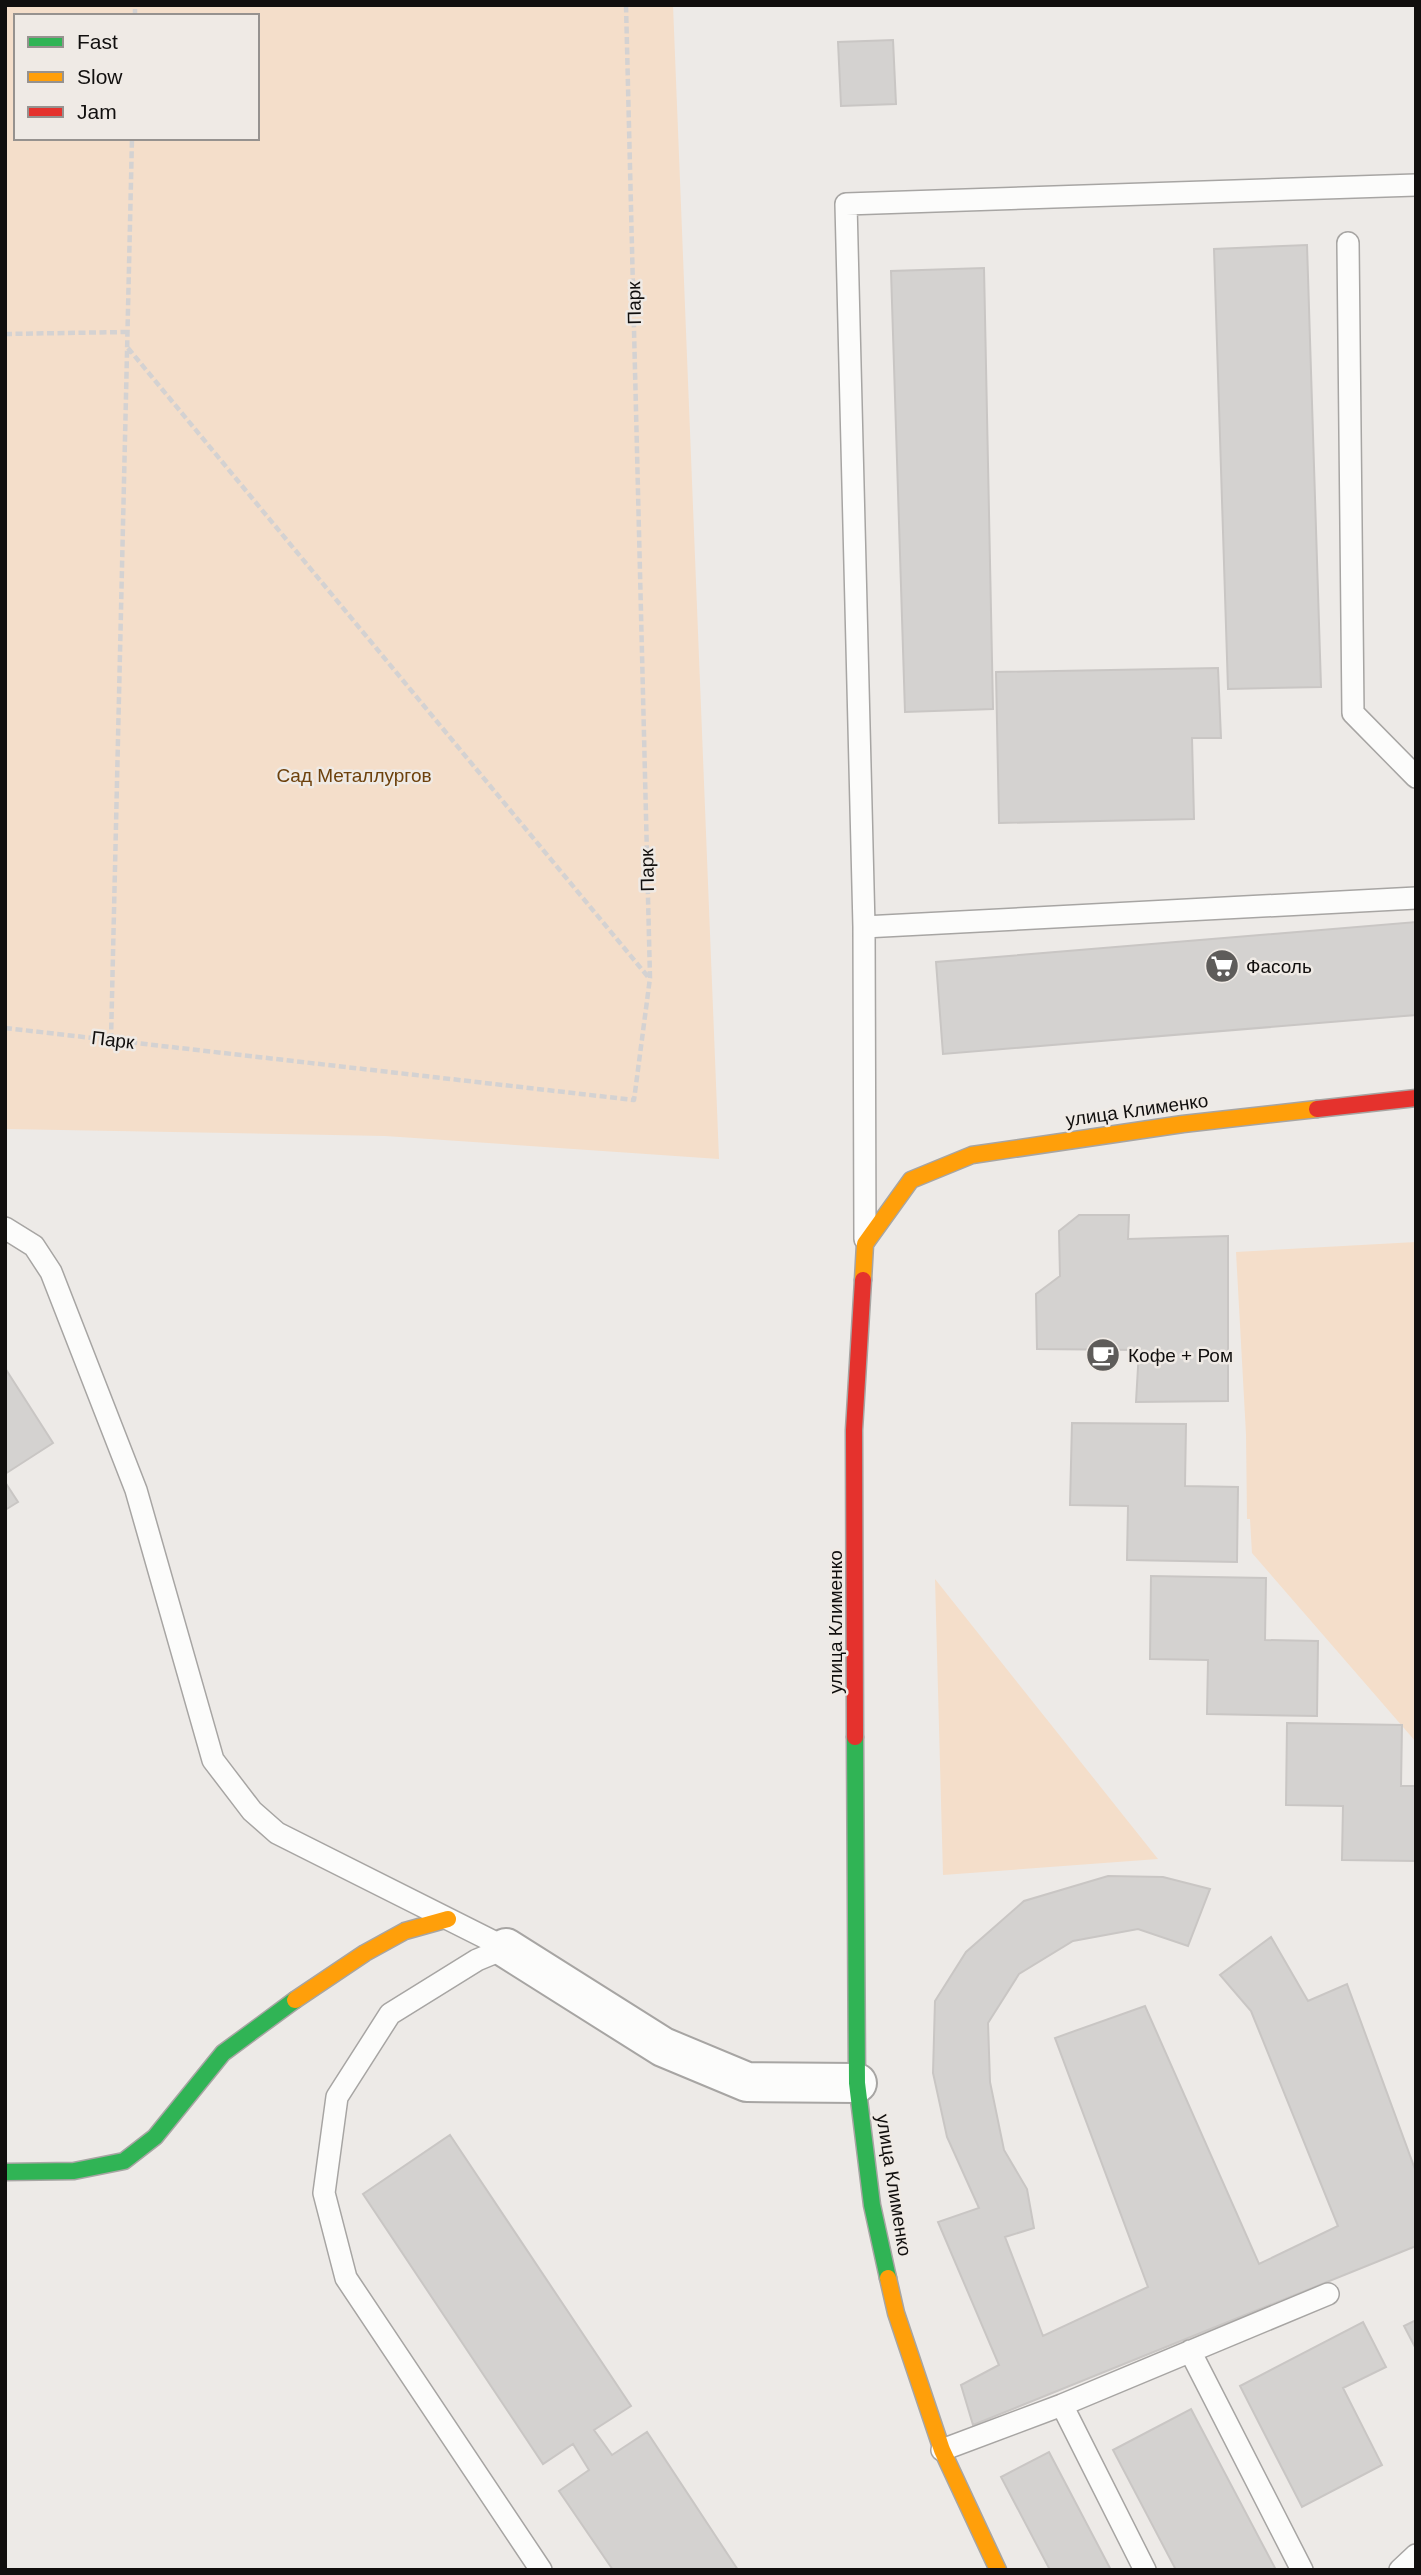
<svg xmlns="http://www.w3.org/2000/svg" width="1421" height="2575" font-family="Arial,sans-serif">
  <rect width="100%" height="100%" fill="#edeae7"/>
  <path fill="#f4deca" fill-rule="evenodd" d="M5,5h668l46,1154 -334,-23 -380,-7zM16,16h241v122h-241z
    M1416,1242v500l-164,-189 -2,-34h-3l-1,-85 -10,-182z
    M935,1579l223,280 -215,16z"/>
  <path fill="#d4d2d0" stroke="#c9c6c4" stroke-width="2" d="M893,40l3,64 -55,2 -3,-64z
    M1307,245l14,442 -93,2 -14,-440z
    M984,268l9,441 -88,3 -14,-441z
    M1218,668l3,70h-29l2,81 -195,4 -3,-151z
    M1416,922v93l-473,39 -7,-92z
    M1079,1215h50l-1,24 100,-3v165l-92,1 3,-52 -102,-1 -1,-55 24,-18 -1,-45z
    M5,1368l48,75 -48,31z
    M1072,1423l114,1 -1,62 53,1 -1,75 -110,-2 1,-54 -58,-1z
    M5,1482l13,20 -13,8z
    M1151,1576l115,2 -1,62 53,1 -1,75 -110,-2 1,-54 -58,-1z
    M1287,1723l115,2 -1,61h15v75l-74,-1 1,-54 -57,-1z
    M1108,1876l55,1 47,12 -22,57 -50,-17 -65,12 -54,33 -31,49 2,59 14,68 23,39 7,39 -29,9 38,99 105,-49 -93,-249 90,-32 114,258 79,-38 -87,-215 -31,-36 51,-38 37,64 39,-17 69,188v74l-443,179 -12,-40 38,-20 -61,-143 41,-14 -32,-71 -14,-64 2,-72 31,-49 58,-51z
    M450,2135l181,271 -37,24 18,25 35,-23 91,138h-125l-54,-79 30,-21 -16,-26 -30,20 -180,-270z
    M1416,2320v29l-12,-23z
    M1363,2322l23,45 -43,21 39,77 -80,42 -62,-121z
    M1191,2409l85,161h-100l-63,-120z
    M1049,2452l62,118h-61l-49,-93z"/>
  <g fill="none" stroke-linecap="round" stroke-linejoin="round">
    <g stroke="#a7a5a3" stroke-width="24">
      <path id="lane" d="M1348,243l5,470 63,64
        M864,927l-18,-723 570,-19
        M5,1228l29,18 17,26 85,218 77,270 39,51 25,22 229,115
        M865,1239l-1,-312 552,-29
        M506,1948l-29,12 -87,54 -53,83 -13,96 22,85 195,292
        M1190,2351l112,219
        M1062,2405l83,165
        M942,2450l120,-45 266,-111
        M1400,2570l16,-15"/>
    </g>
    <g stroke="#a7a5a3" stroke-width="42">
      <path id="street" d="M506,1948l157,99 84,35 110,1"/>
    </g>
    <g stroke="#a7a5a3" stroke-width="19">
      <path id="fast" d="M855,1737l2,346 15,122 16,73
        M5,2172l69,-1 50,-10 31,-24 68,-84 72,-53"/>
    </g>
    <g stroke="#a7a5a3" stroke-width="19">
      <path id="slow" d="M863,1280l2,-36 46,-64 61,-25 211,-31 134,-15
        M295,2000l70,-47 40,-22 43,-12
        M888,2278l8,35 46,137 56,120"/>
    </g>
    <g stroke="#a7a5a3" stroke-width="19">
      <path id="jam" d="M1317,1109l99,-11
        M855,1737l-1,-307 9,-150"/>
    </g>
    <path stroke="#d4d2d2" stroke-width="4.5" stroke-dasharray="7 3.5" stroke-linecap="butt" d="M135,16v-11
      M5,334l122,-2
      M128,348l521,630
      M5,1028l629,72 16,-122 -24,-973
      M111,1040l21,-902"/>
    <use href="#lane" stroke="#fcfcfb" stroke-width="21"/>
    <use href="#street" stroke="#fcfcfb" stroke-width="38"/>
    <use href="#fast" stroke="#30b455" stroke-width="16"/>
    <use href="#slow" stroke="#ff9f0a" stroke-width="16"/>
    <use href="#jam" stroke="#e5322d" stroke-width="16"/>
  </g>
  <defs>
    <g id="supermarket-disc" transform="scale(1.75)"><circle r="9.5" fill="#5e5c5a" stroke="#efeae5"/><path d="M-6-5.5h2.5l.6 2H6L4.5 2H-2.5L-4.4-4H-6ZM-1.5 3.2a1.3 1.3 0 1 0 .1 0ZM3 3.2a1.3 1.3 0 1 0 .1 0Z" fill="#fff"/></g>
    <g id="cafe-disc" transform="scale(1.75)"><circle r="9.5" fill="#5e5c5a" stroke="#efeae5"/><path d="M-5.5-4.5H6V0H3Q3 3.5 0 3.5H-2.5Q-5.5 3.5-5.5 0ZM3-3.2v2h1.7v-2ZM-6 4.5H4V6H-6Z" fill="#fff"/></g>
  </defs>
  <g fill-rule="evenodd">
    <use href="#supermarket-disc" x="1222" y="966"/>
    <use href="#cafe-disc" x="1103" y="1355"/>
  </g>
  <g text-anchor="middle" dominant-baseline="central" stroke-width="5" stroke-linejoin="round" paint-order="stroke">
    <g font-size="19" fill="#110f0e" stroke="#efeae5">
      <text transform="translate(634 303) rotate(-91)">Парк</text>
      <text transform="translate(647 870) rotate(-91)">Парк</text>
      <text transform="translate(113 1040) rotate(7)">Парк</text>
      <text transform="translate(1137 1110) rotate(-8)">улица Клименко</text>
      <text transform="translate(835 1622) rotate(-90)">улица Клименко</text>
      <text transform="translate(894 2185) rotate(81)">улица Клименко</text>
    </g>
    <g font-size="19" fill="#6d410c" stroke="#efeae5">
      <text x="354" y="775">Сад Металлургов</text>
    </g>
    <g font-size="19" fill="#110f0e" stroke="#efeae5" text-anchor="start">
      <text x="1246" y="966">Фасоль</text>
      <text x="1128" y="1355">Кофе + Ром</text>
    </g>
  </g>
  <rect width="1421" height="2575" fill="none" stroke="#110f0e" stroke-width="14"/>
  <rect x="14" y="14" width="245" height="126" fill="#efeae5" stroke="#96928f" stroke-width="2"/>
  <rect x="28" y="37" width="35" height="10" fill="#30b455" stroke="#96928f" stroke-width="2"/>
  <text x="77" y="49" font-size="21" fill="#110f0e">Fast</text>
  <rect x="28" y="72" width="35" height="10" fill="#ff9f0a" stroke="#96928f" stroke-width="2"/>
  <text x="77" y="84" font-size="21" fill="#110f0e">Slow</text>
  <rect x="28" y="107" width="35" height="10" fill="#e5322d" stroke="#96928f" stroke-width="2"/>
  <text x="77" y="119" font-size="21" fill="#110f0e">Jam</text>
</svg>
